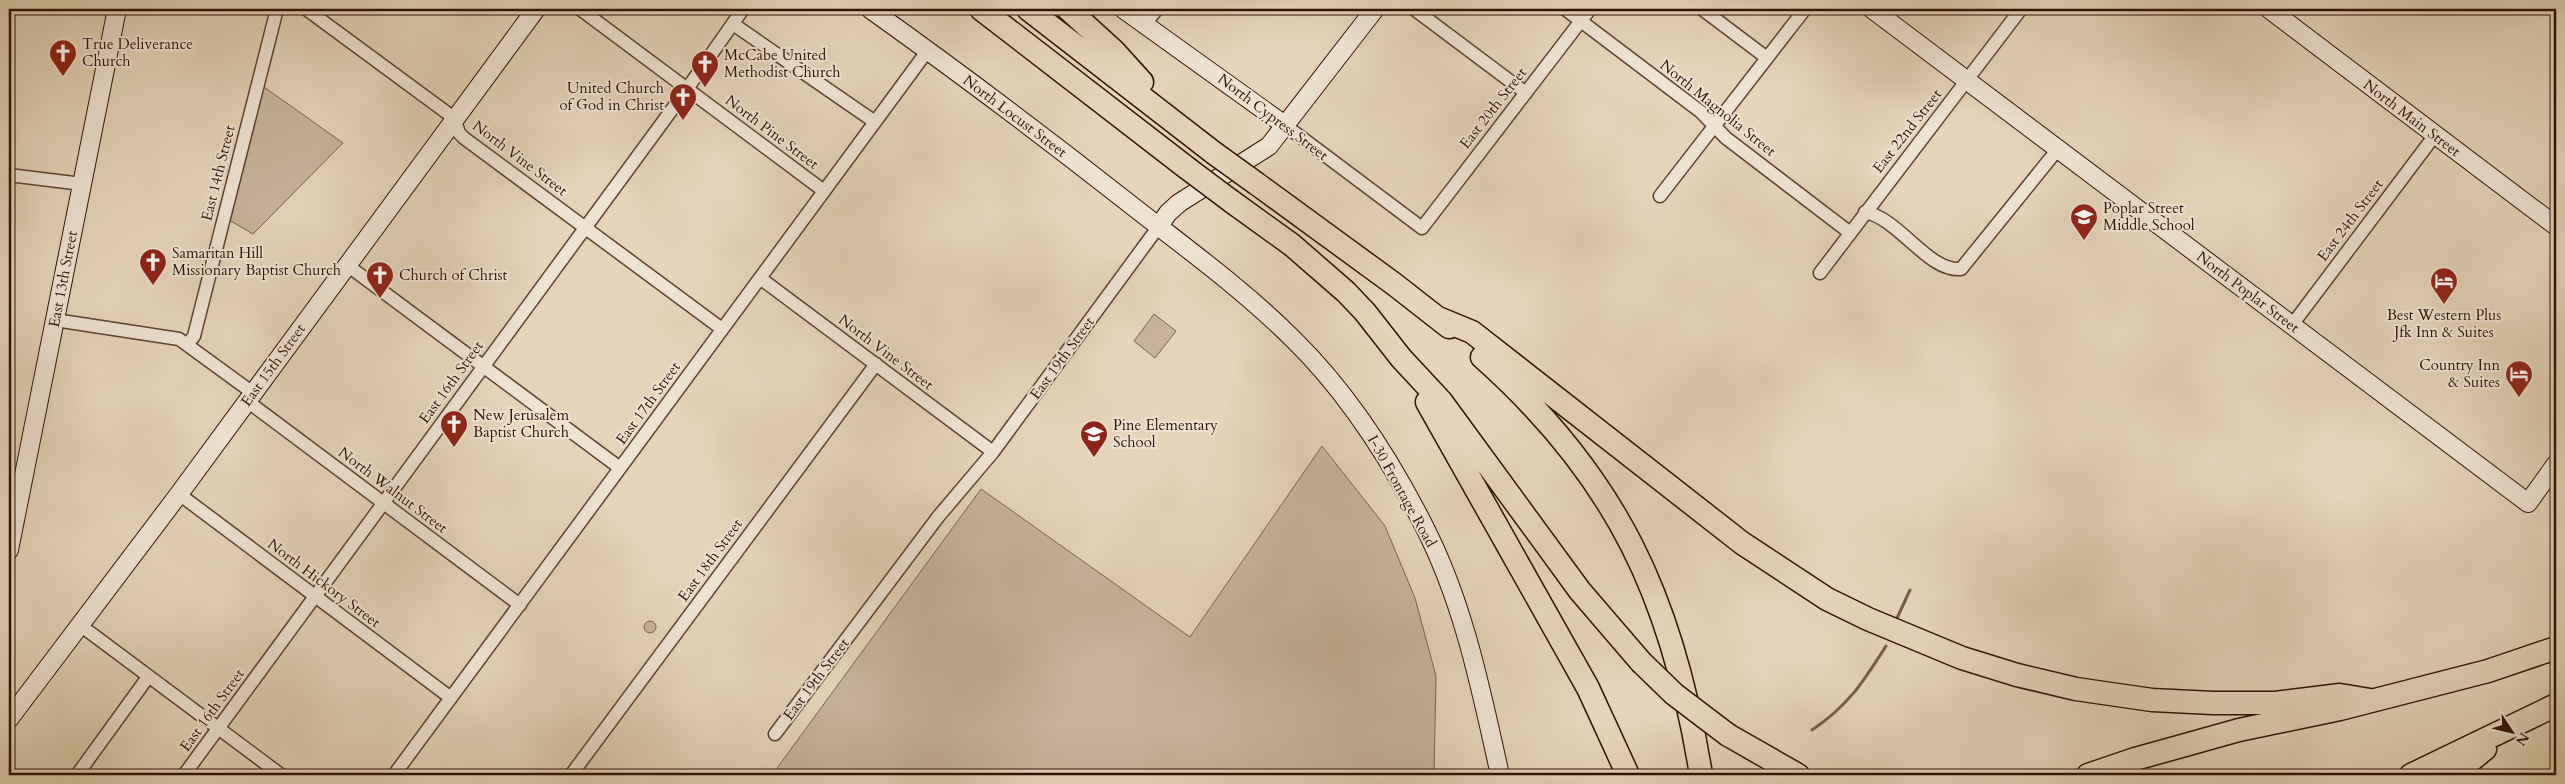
<svg xmlns="http://www.w3.org/2000/svg" width="2565" height="784" font-family="Cardo,serif">
  <rect width="100%" height="100%" fill="#e5d4b8"/>
  <filter id="stains"><feTurbulence type="fractalNoise" baseFrequency=".004" numOctaves="4"/><feColorMatrix values="0 0 0 0 .2 0 0 0 0 .09 0 0 0 0 .02 0 0 0 .5 -.17"/></filter>
  <radialGradient id="worn" r=".72"><stop offset=".6" stop-color="#630" stop-opacity="0"/><stop offset="1" stop-color="#630" stop-opacity=".3"/></radialGradient>
  <path fill="#c6b399" stroke="#7c624e" d="M257,82l86,61 -90,91 -29,-17z
    M1154,314l22,17 -21,27 -21,-17z
    M1322,446l63,80 30,72 21,78 -2,99h-662l209,-286 209,148z
    M644 627a6 6 0 1 1 12 0a6 6 0 1 1-12 0Z"/>
  <g fill="none" stroke-linecap="round" stroke-linejoin="round">
    <path stroke="#785e4a" stroke-width="3" d="M1897,618l13,-28
      M1812,730c37,-25 51,-48 74,-84"/>
    <g stroke="#5e4230" stroke-width="15">
      <path id="street" d="M306,9l148,109 5,15 5,5 258,191
        M580,9l244,182
        M1414,9l112,84
        M1565,9l136,103 25,26 123,94
        M1702,9l65,49
        M733,24l142,98
        M1145,24l12,-15
        M1286,126l136,102 168,-219
        M9,175l73,9
        M1660,196l145,-187
        M1865,212c35,7 63,60 96,57l97,-120
        M347,265l273,203
        M1820,273l201,-264
        M760,278l233,174
        M55,320l124,19 74,54
        M2292,325l143,-190
        M188,344l6,-8 83,-327
        M247,401l273,204
        M179,494l272,204
        M80,625l201,150
        M775,734l163,-217 55,-65 166,-226
        M77,775l71,-98
        M184,775l503,-686 56,-80
        M394,775l534,-725
        M571,775l305,-411"/>
    </g>
    <g stroke="#311103" stroke-width="20">
      <path id="secondary" d="M870,9c87,62 172,126 256,192 57,45 116,87 167,138 54,53 96,118 130,185 41,79 58,166 77,251
        M1123,9l163,117
        M1872,9l656,494 28,-39
        M2269,9l287,217
        M1159,226l9,-13 11,-10 90,-57 106,-137
        M9,550l108,-541
        M9,719l170,-225 357,-485"/>
    </g>
    <g stroke="#311103" stroke-width="25">
      <path id="highway" d="M981,9l206,159
        M1028,9l186,144
        M1068,9l46,42 28,31
        M1257,184l137,100 55,43
        M1231,201l61,44 54,47 19,20 36,46 40,43 139,190 61,71
        M1438,318l34,14 270,211 85,56 41,20 94,39 55,17 59,14 76,11 61,3h62l65,-8 30,5
        M1482,357c135,120 191,242 219,418
        M1427,402l161,286 40,87
        M1728,735l70,40
        M2088,775l47,-16 104,-29 101,-21 148,-38 68,-23
        M2411,775l145,-70
        M2453,775l32,-26"/>
    </g>
    <use href="#street" stroke="#eee3d1" stroke-width="12"/>
    <use href="#secondary" stroke="#eee3d1" stroke-width="18"/>
    <use href="#highway" stroke="#e5d4b8" stroke-width="22"/>
    <g stroke="#311103" stroke-width="25" stroke-linecap="butt">
      <path id="highway-bridge" d="M1214,153l43,31
        M1187,168l44,33
        M1641,662l33,32 54,41"/>
    </g>
    <use href="#highway-bridge" stroke="#e5d4b8" stroke-width="22"/>
  </g>
  <defs>
    <g id="church-pin" transform="scale(1.4375)"><path d="M0 17L-7.5 6A9.5 9.5 0 1 1 7.5 6Z" fill="#8f2418" stroke="#eee3d1"/><path d="M-1.2-6h2.4v3.5h3.3v2.4h-3.3V6h-2.4V-.1h-3.3v-2.4h3.3Z" fill="#fff"/></g>
    <g id="school-pin" transform="scale(1.4375)"><path d="M0 17L-7.5 6A9.5 9.5 0 1 1 7.5 6Z" fill="#8f2418" stroke="#eee3d1"/><path d="M0-5L7-2L0 1L-7-2ZM-4 1L0 2.5L4 1V4Q0 6-4 4Z" fill="#fff"/></g>
    <g id="hotel-pin" transform="scale(1.4375)"><path d="M0 17L-7.5 6A9.5 9.5 0 1 1 7.5 6Z" fill="#8f2418" stroke="#eee3d1"/><path d="M-6-4.5h1.5V1H6V5H4.5V3h-9V5H-6ZM-4 0a1.8 1.8 0 1 1 3.6 0ZM.5 0V-2.5h3Q6-2.5 6 0Z" fill="#fff"/></g>
  </defs>
  <g fill-rule="evenodd">
    <use href="#church-pin" x="63" y="53"/>
    <use href="#church-pin" x="705" y="64"/>
    <use href="#church-pin" x="683" y="97"/>
    <use href="#school-pin" x="2084" y="217"/>
    <use href="#church-pin" x="153" y="262"/>
    <use href="#church-pin" x="380" y="275"/>
    <use href="#hotel-pin" x="2444" y="281"/>
    <use href="#hotel-pin" x="2519" y="374"/>
    <use href="#church-pin" x="454" y="424"/>
    <use href="#school-pin" x="1094" y="434"/>
  </g>
  <g text-anchor="middle" dominant-baseline="central" stroke-width="4" stroke-linejoin="round" paint-order="stroke">
    <g font-size="15" fill="#311103" stroke="#eee3d1" text-anchor="start">
      <text x="82" y="44">True Deliverance<tspan x="82" dy="17">Church</tspan></text>
      <text x="724" y="55">McCabe United<tspan x="724" dy="17">Methodist Church</tspan></text>
      <text x="664" y="88" text-anchor="end">United Church<tspan x="664" dy="17">of God in Christ</tspan></text>
      <text x="2103" y="208">Poplar Street<tspan x="2103" dy="17">Middle School</tspan></text>
      <text x="172" y="253">Samaritan Hill<tspan x="172" dy="17">Missionary Baptist Church</tspan></text>
      <text x="399" y="275">Church of Christ</text>
      <text x="2444" y="315" text-anchor="middle">Best Western Plus<tspan x="2444" dy="17">Jfk Inn &amp; Suites</tspan></text>
      <text x="2500" y="365" text-anchor="end">Country Inn<tspan x="2500" dy="17">&amp; Suites</tspan></text>
      <text x="473" y="415">New Jerusalem<tspan x="473" dy="17">Baptist Church</tspan></text>
      <text x="1113" y="425">Pine Elementary<tspan x="1113" dy="17">School</tspan></text>
    </g>
    <g font-size="15" fill="#311103" stroke="#eee3d1">
      <text transform="translate(1493 108) rotate(-52)">East 20th Street</text>
      <text transform="translate(1718 108) rotate(39)">North Magnolia Street</text>
      <text transform="translate(1015 116) rotate(37)">North Locust Street</text>
      <text transform="translate(1273 117) rotate(37)">North Cypress Street</text>
      <text transform="translate(2412 118) rotate(37)">North Main Street</text>
      <text transform="translate(1907 131) rotate(-52)">East 22nd Street</text>
      <text transform="translate(772 132) rotate(37)">North Pine Street</text>
      <text transform="translate(520 158) rotate(37)">North Vine Street</text>
      <text transform="translate(218 173) rotate(-76)">East 14th Street</text>
      <text transform="translate(2350 220) rotate(-53)">East 24th Street</text>
      <text transform="translate(63 279) rotate(-79)">East 13th Street</text>
      <text transform="translate(2248 292) rotate(37)">North Poplar Street</text>
      <text transform="translate(886 352) rotate(37)">North Vine Street</text>
      <text transform="translate(1062 358) rotate(-54)">East 19th Street</text>
      <text transform="translate(273 365) rotate(-54)">East 15th Street</text>
      <text transform="translate(451 382) rotate(-54)">East 16th Street</text>
      <text transform="translate(648 403) rotate(-54)">East 17th Street</text>
      <text transform="translate(393 490) rotate(37)">North Walnut Street</text>
      <text transform="translate(1402 491) rotate(61)">I-30 Frontage Road</text>
      <text transform="translate(710 560) rotate(-54)">East 18th Street</text>
      <text transform="translate(324 583) rotate(37)">North Hickory Street</text>
      <text transform="translate(816 679) rotate(-53)">East 19th Street</text>
      <text transform="translate(212 710) rotate(-54)">East 16th Street</text>
    </g>
  </g>
  <rect width="2565" height="784" fill="none" stroke="#e5d4b8" stroke-width="30"/>
  <rect x="10" y="10" width="2545" height="764" fill="none" stroke="#311103" stroke-width="2.5"/>
  <rect x="15" y="15" width="2535" height="754" fill="none" stroke="#311103"/>
  <g transform="translate(2512 732) rotate(125)" stroke="#eee3d1" stroke-width="4" paint-order="stroke">
  <path d="M0-4L9 19L0 12L-9 19Z" fill="#311103"/>
  <text y="-8" font-size="14" font-weight="bold" text-anchor="middle" fill="#311103">N</text>
  </g>
  <rect width="100%" height="100%" filter="url(#stains)"/>
  <rect width="100%" height="100%" fill="url(#worn)"/>
</svg>
